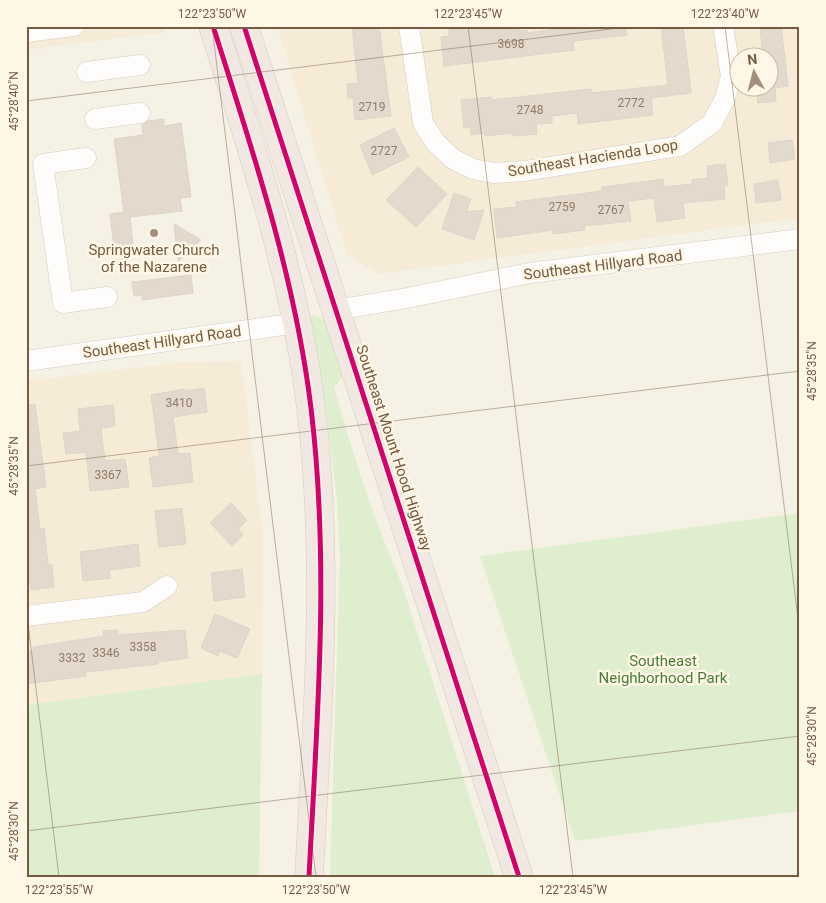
<svg xmlns="http://www.w3.org/2000/svg" width="826" height="903" font-family="Roboto,sans-serif">
  <rect width="100%" height="100%" fill="#f6f1e5"/>
  <path fill="#f6ebd7" fill-rule="evenodd" d="M26,26h138l2,6 -140,18z
    M277,26h523v192l-421,56 -32,-19zM738,58h30v30h-30z
    M241,361l22,175 -1,138 -236,31v-324l157,-19z"/>
  <path fill="#deeece" d="M310,315h4l11,6 18,56 -9,10c19,68 40,133 68,198l93,292h-165l10,-321 -3,-55 -12,-100z
    M800,513v298l-225,30 -95,-285z
    M262,674l-3,203h-233v-172z"/>
  <path fill="#e3d9cc" stroke="#dfd4c7" d="M352,26h27l12,90 -36,4 -2,-22h-5l-1,-14 11,-1z
    M481,26h37v5l9,-1v3l29,-4v-3h70l1,9 -54,6 1,9 -130,16 -3,-29 8,-1v-6z
    M661,26h22l8,67 -40,5 2,17 -75,9 -1,-11 -25,3v7l-16,1 1,10 -24,2 -1,-3 -27,3v-3l-14,2 -1,-8 -6,1 -3,-28 30,-3v3l100,-11v4l77,-8z
    M760,26h21l7,60 -13,2 1,13 -18,2 -2,-15h12v-30h-5z
    M164,119v7l17,-3 10,74 -11,1 2,13 -52,6 4,37 -19,2 -5,-42 14,-2 -10,-73 29,-4 -1,-10 6,-4z
    M394,128l15,29 -37,18 -12,-30z
    M792,140l3,19 -25,4 -2,-20z
    M725,164l3,21 -4,1 1,13 -42,4 2,15 -28,4 -3,-24 -26,3 3,20 -47,5 1,4 -32,4v-4l-56,8 -3,-29 23,-2 -1,-5 86,-11v-4l40,-5 21,-3 1,8 28,-3v-4l16,-2 -1,-12z
    M418,167l29,27 -31,33 -30,-27z
    M778,180l3,20 -25,3 -2,-19z
    M454,193l17,6 -5,13 18,-2 -10,30 -32,-11z
    M174,224l27,16 -23,22z
    M191,275l2,18 -51,7v-5l-8,1 -2,-14z
    M204,388l3,24 -34,5 5,37 12,-1 3,29 -40,5 -4,-29 10,-2 -8,-61 33,-6v2z
    M35,404l11,83 -11,2 5,40 4,-1 4,37h4l2,22 -23,3 -1,-7 -4,1v-179z
    M113,405l2,21 -14,2 4,33 20,-2 4,28 -39,4 -4,-39 -20,2 -3,-21 17,-2 -2,-22z
    M231,503l16,17 -9,9 5,6 -11,11 -22,-23z
    M182,508l4,36 -27,3 -4,-36z
    M138,544l2,22 -31,4 1,8 -27,3 -3,-29z
    M242,569l3,28 -31,4 -3,-28z
    M215,614l35,15 -13,29 -17,-7 -2,5 -17,-8z
    M118,630v5l67,-5 3,28 -30,4v2l-72,8v4l-60,8v-32l7,-1v-4l71,-11 -1,-5z"/>
  <g fill="none" stroke-linecap="round" stroke-linejoin="round">
    <g stroke="#d5ccc0" stroke-width="21">
      <path id="minor" d="M409,26l14,97 13,20 17,16 20,10 21,4 31,-2 155,-25 32,-23 13,-24 6,-23 -8,-50
        M26,32l48,-6
        M87,72l53,-7
        M95,119l45,-6
        M86,158l-43,6 20,139 44,-6
        M336,310l71,-12 123,-25 270,-34
        M26,361l271,-38
        M26,616l117,-14 24,-16"/>
    </g>
    <g stroke="#d5ccc2" stroke-width="29">
      <path id="highway" d="M213,26c40,126 82,251 98,382 19,157 6,312 -2,469
        M244,26l275,851"/>
    </g>
    <use href="#minor" stroke="#fefdfb" stroke-width="20"/>
    <use href="#highway" stroke="#f1e8e2" stroke-width="28"/>
    <g stroke="#fff7e5" stroke-width="8">
      <path id="cycleway" d="M213,26c40,126 82,251 98,382 19,157 6,312 -2,469
        M244,26l275,851"/>
    </g>
    <use href="#cycleway" stroke="#d6006c" stroke-width="5"/>
  </g>
  <path fill="none" stroke="#755a44" stroke-width="1" stroke-opacity="0.45" d="M212,26l104,851M468,26l105,851M725,26l75,609M26,101l609,-75M26,466l774,-95M26,607l33,270M26,831l774,-95"/>
  <circle fill="#a28f7c" stroke="#fff7e5" stroke-width="2" cx="154" cy="233" r="5"/>
  <g text-anchor="middle" dominant-baseline="central" stroke-width="5" stroke-linejoin="round" paint-order="stroke">
    <g font-size="12" fill="#927c68">
      <text x="511" y="44">3698</text>
      <text x="631" y="103">2772</text>
      <text x="372" y="107">2719</text>
      <text x="530" y="110">2748</text>
      <text x="384" y="151">2727</text>
      <text x="562" y="207">2759</text>
      <text x="611" y="210">2767</text>
      <text x="179" y="403">3410</text>
      <text x="108" y="475">3367</text>
      <text x="143" y="647">3358</text>
      <text x="106" y="653">3346</text>
      <text x="72" y="658">3332</text>
    </g>
    <g font-size="15" fill="#755a44" stroke="#fff7e5">
      <text transform="translate(593 158) rotate(-9)">Southeast Hacienda Loop</text>
      <text transform="translate(603 265) rotate(-7)">Southeast Hillyard Road</text>
      <text transform="translate(162 342) rotate(-8)">Southeast Hillyard Road</text>
      <text transform="translate(394 448) rotate(72)">Southeast Mount Hood Highway</text>
    </g>
    <g font-size="15" fill="#755a44" stroke="#fff7e5">
      <text x="154" y="250">Springwater Church<tspan x="154" dy="17">of the Nazarene</tspan></text>
    </g>
    <g font-size="15" fill="#497c3b" stroke="#fff7e5">
      <text x="663" y="661">Southeast<tspan x="663" dy="17">Neighborhood Park</tspan></text>
    </g>
  </g>
  <rect width="826" height="903" fill="none" stroke="#fff7e5" stroke-width="55"/>
  <g transform="translate(754 72) rotate(353)"><circle r="24" fill="#fff7e5" stroke="#c8b8a5"/>
  <path d="M0-4L9 19L0 12L-9 19Z" fill="#a28f7c"/>
  <text y="-8" font-size="14" font-weight="bold" text-anchor="middle" fill="#755a44">N</text>
  </g>
  <rect x="28" y="28" width="770" height="848" fill="none" stroke="#755a44" stroke-width="2"/>
  <g font-size="12" text-anchor="middle" fill="#755a44">
    <text x="212" y="18">122°23'50"W</text>
    <text x="468" y="18">122°23'45"W</text>
    <text x="725" y="18">122°23'40"W</text>
    <text transform="translate(14 101) rotate(-90)" y="4">45°28'40"N</text>
    <text transform="translate(812 371) rotate(-90)" y="4">45°28'35"N</text>
    <text transform="translate(14 466) rotate(-90)" y="4">45°28'35"N</text>
    <text transform="translate(812 736) rotate(-90)" y="4">45°28'30"N</text>
    <text transform="translate(14 831) rotate(-90)" y="4">45°28'30"N</text>
    <text x="59" y="894">122°23'55"W</text>
    <text x="316" y="894">122°23'50"W</text>
    <text x="573" y="894">122°23'45"W</text>
  </g>
</svg>
